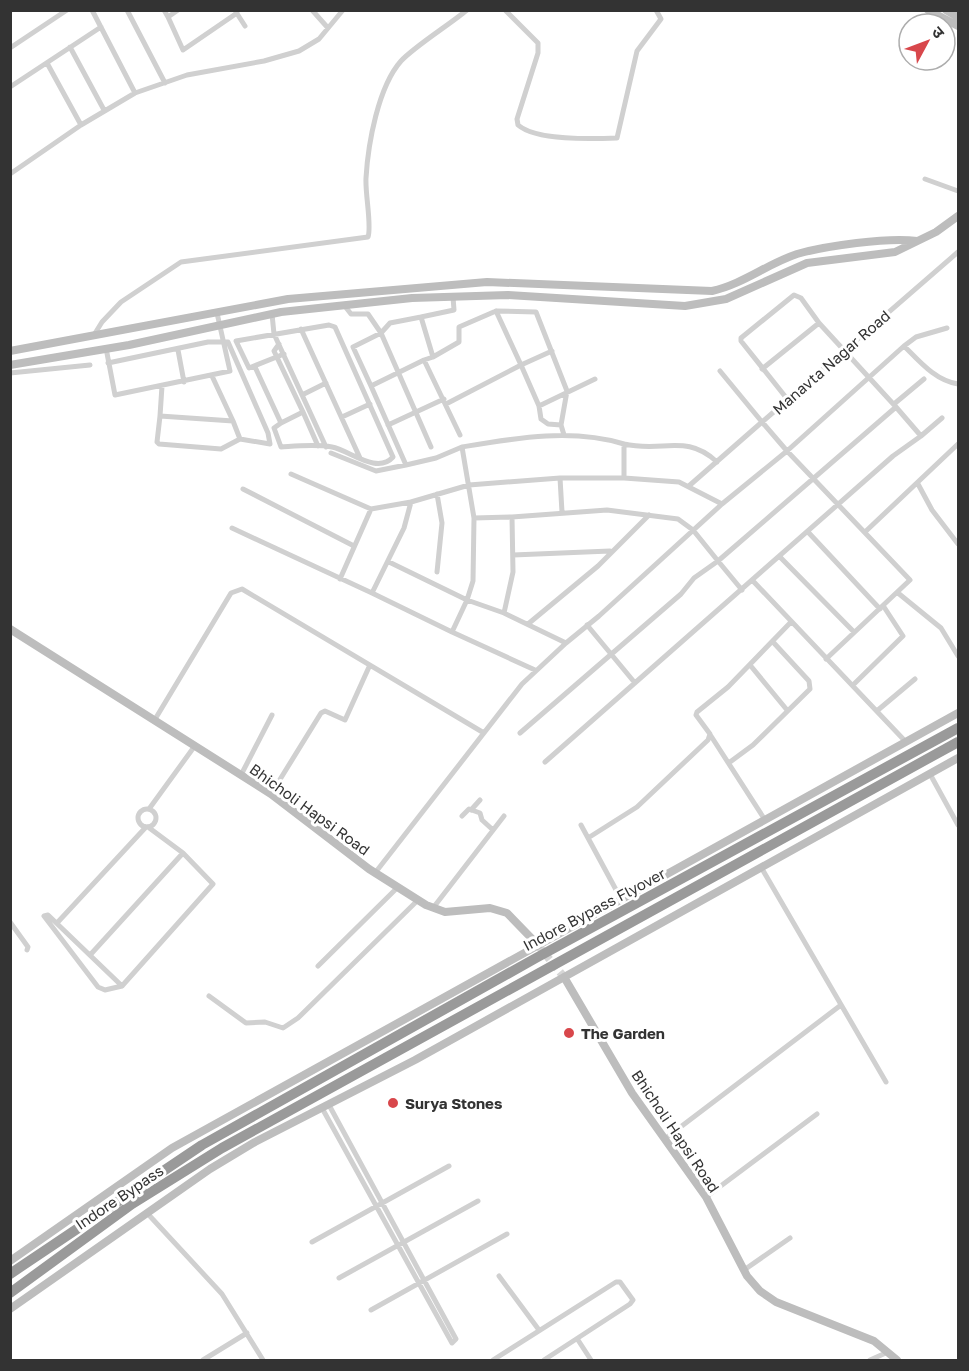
<svg xmlns="http://www.w3.org/2000/svg" width="969" height="1371" font-family="'Golos Text','Noto Sans Devanagari',sans-serif">
  <rect width="100%" height="100%" fill="#fff"/>
  <g fill="none" stroke-linecap="round" stroke-linejoin="round">
    <path stroke="#d6d6d6" stroke-width="8" stroke-dasharray="8 4" stroke-linecap="butt" d="M537,944l27,33"/>
    <path stroke="#d0d0d0" stroke-width="5" d="M92,10l43,83
      M127,10l38,73
      M164,10l4,7 10,-7
      M312,10l16,18
      M505,10l33,33v10l-21,66 1,6c18,16 74,14 99,13l20,-87 24,-32 -5,-9
      M10,11l1,-1
      M236,12l9,14
      M168,17l15,33 54,-37
      M70,47l34,63
      M10,48l57,-38
      M47,63l34,62
      M10,87l91,-60
      M10,174l71,-49 54,-32 52,-18 77,-14 35,-10 20,-12 24,-29
      M925,179l33,12
      M344,305l7,9h17l13,19 50,114
      M496,311l40,1 31,79 -6,34
      M272,314l2,20 52,113
      M421,317l33,-7 -1,-13
      M947,328l-31,9 -12,9 -117,105 -25,-29 196,-170
      M301,329l59,129
      M94,335l8,-13 19,-20 60,-40 187,-25c4,-11 -3,-43 -2,-59 2,-34 12,-91 35,-117 14,-15 48,-36 66,-51
      M279,344l-5,7 29,61
      M904,346c16,16 32,35 54,38
      M106,348l9,47 115,-24 -13,-58
      M178,350l6,32
      M552,351l-31,14 18,41 2,13 7,5 13,1 3,10
      M433,357l26,-15v-15l37,-16 25,54 -75,39
      M108,363l100,-21h20l40,91 2,11 -30,-5 -7,-18 -73,-5 2,-30
      M255,367l26,56 22,-11 15,34
      M762,369l57,-46
      M10,373l80,-8
      M212,376l21,45
      M371,386l-18,-39 28,-14 9,-10 31,-6 12,40 -9,3
      M302,395l24,-12
      M894,404l30,-25
      M539,406l56,-27
      M160,416l-3,26 2,2 62,5 19,-10
      M342,417l28,-13
      M281,423l-7,5 7,19c16,-1 35,-3 51,0 17,3 45,28 61,10l-58,-130 -6,-2 -93,16 13,27 35,-14
      M388,425l56,-26
      M460,435l-36,-75 -53,26 35,79 30,-7 26,-11
      M921,436l21,-18
      M624,444c39,9 62,-11 93,18
      M331,453l45,18 30,-6
      M291,474l80,35 -31,70
      M918,484l14,26 26,34
      M690,485l72,-63 -42,-51
      M243,489l111,57
      M437,494l5,29 -5,49
      M722,504l65,-53 123,129 -84,79
      M371,509l40,-7
      M562,512l-2,-34h64
      M512,517l95,-7 71,9 15,11 25,31 178,-154 -77,-84 -18,-25 -7,-3 -53,43v3l47,59
      M474,518l-1,63 -6,19 37,13
      M232,528l140,65 32,-65 7,-26 58,-17 91,-7
      M808,532l72,77
      M865,532l93,-88
      M513,555l97,-4
      M780,557l74,75
      M389,562l78,38 -15,32 83,38
      M753,581l153,161
      M372,593l80,39
      M898,593l43,35 17,28
      M528,624l70,-58 51,-51
      M587,625l48,58
      M750,665l37,45
      M853,685l50,-49 -19,-29
      M878,710l37,-31
      M154,721l77,-128 11,-4 242,144
      M520,733l161,-139 13,-16 24,-17 24,29
      M711,736l54,84
      M545,762l348,-306 28,-20 -25,-29
      M730,762l23,-17 57,-56 -1,-8 -36,-39
      M930,774l28,51
      M241,775l31,-60
      M271,794l50,-81 4,-2 20,9 24,-53
      M149,809l45,-62
      M138 818a9 9 0 1 1 18 0a9 9 0 1 1-18 0Z
      M471,810l9,-10
      M462,816l7,-7 11,4 2,7 11,10
      M581,825l40,74
      M588,838l49,-31 71,-67 2,-6 -14,-19 1,-3 31,-25 63,-65
      M761,867l125,215
      M375,873l147,-189 44,-41 -62,-30 9,-41 -1,-55 -38,1 -12,-71c54,-9 109,-19 162,-3v34l55,4 43,22 -123,112 -33,27
      M433,908l71,-92
      M10,922l18,25 -1,3
      M57,923l89,-96
      M91,954l92,-101
      M318,966l80,-79
      M122,986l-17,4 -7,-3 -54,-71 4,-1 74,71 91,-102 -30,-31 -35,-26
      M209,996l37,27 19,-1 18,6 15,-10 120,-118
      M322,1108l130,235 4,-4 -127,-234
      M666,1138l175,-133
      M706,1197l111,-83
      M147,1213l75,81 41,66
      M312,1242l137,-76
      M744,1270l46,-32
      M499,1276l40,54
      M339,1278l139,-77
      M371,1310l136,-76
      M578,1340l13,20
      M203,1360l44,-27
      M493,1360l123,-78h4l13,18 -3,4 -86,56
      M870,1360l18,-8"/>
    <path stroke="#bdbdbd" stroke-width="8" d="M928,10l30,16
      M946,10l12,7
      M10,351l278,-52 199,-17 225,9c31,-7 55,-27 85,-37 28,-8 91,-17 120,-13
      M10,365l119,-20 152,-33 131,-14 96,-3 177,11 41,-7 81,-36 88,-11 41,-20 22,-16
      M10,629l261,165 98,75 57,36 19,7 45,-4 17,5 30,31
      M564,977l68,116 74,104 41,79 13,15 16,11 98,39 23,19
      M10,1261l162,-113 786,-435
      M10,1309l200,-140 45,-27 160,-82 543,-302"/>
    <path stroke="#9a9a9a" stroke-width="10" d="M10,1274l192,-129 334,-187 422,-230
      M10,1293l122,-89 90,-56 736,-406"/>
  </g>
  <g fill="#d8474b" stroke="#fff" stroke-width="2">
    <circle cx="569" cy="1033" r="6"/>
    <circle cx="393" cy="1103" r="6"/>
  </g>
  <g text-anchor="middle" dominant-baseline="central" stroke-width="6" stroke-linejoin="round" paint-order="stroke">
    <g font-size="15" fill="#333" stroke="#fff">
      <text transform="translate(831 362) rotate(-41)">Manavta Nagar Road</text>
      <text transform="translate(310 809) rotate(36)">Bhicholi Hapsi Road</text>
      <text transform="translate(594 909) rotate(-28)">Indore Bypass Flyover</text>
      <text transform="translate(676 1131) rotate(56)">Bhicholi Hapsi Road</text>
      <text transform="translate(119 1197) rotate(-34)">Indore Bypass</text>
    </g>
    <g font-size="15" font-weight="bold" fill="#333" stroke="#fff" text-anchor="start">
      <text x="581" y="1033">The Garden</text>
      <text x="405" y="1103">Surya Stones</text>
    </g>
  </g>
  <rect width="969" height="1371" fill="none" stroke="#333333" stroke-width="24"/>
  <g transform="translate(927 42) rotate(49)"><circle r="28" fill="#ffffff" stroke="#adadad" stroke-width="1.5"/>
  <path d="M0-4.5L10 22L0 15L-10 22Z" fill="#d8474b"/>
  <text y="-9" font-size="16" font-weight="bold" text-anchor="middle" fill="#333333">उ</text>
  </g>
</svg>
